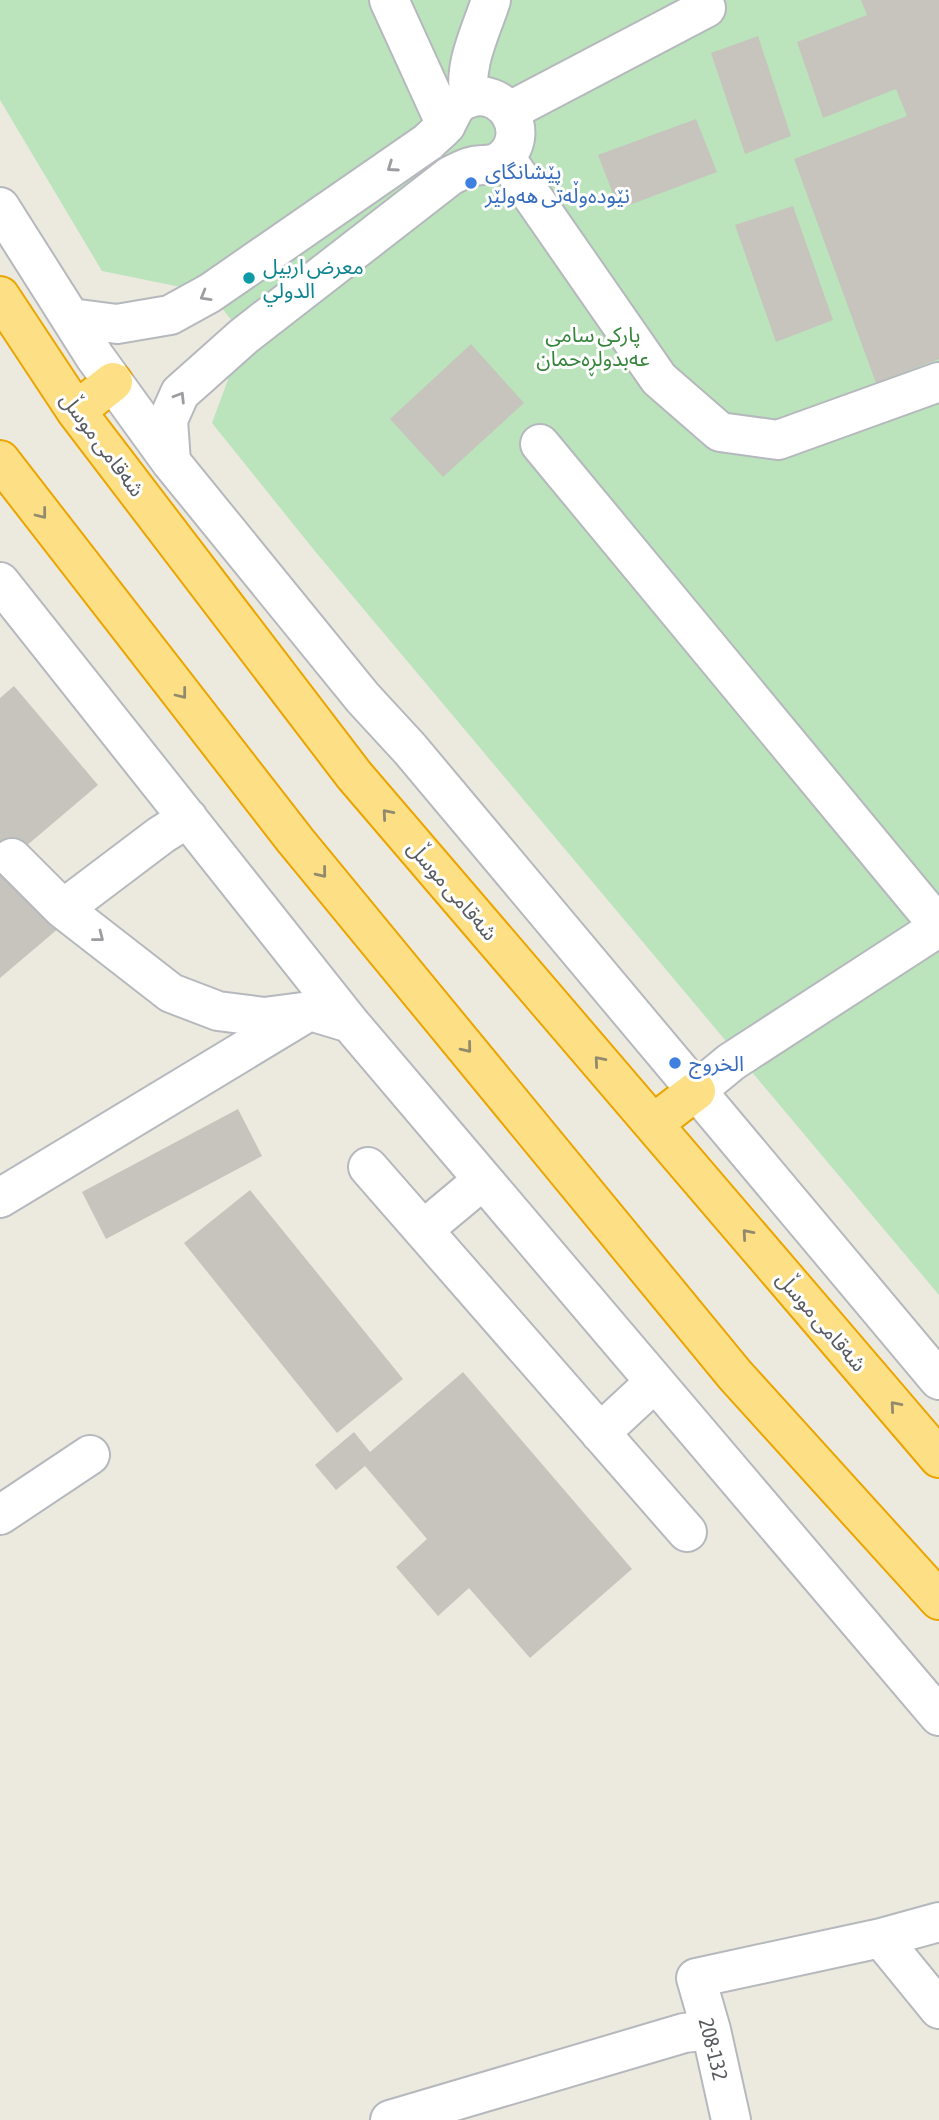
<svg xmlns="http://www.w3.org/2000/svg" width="939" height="2120" font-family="'Asap Condensed','Noto Sans Arabic',sans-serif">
  <rect width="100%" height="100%" fill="#ece9df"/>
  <path fill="#bbe4bc" d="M0,0h939v1295l-625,-745 -102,-127 32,-87 -34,-43 -108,-22 -102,-171z"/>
  <path fill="#c6c4bd" d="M861,0h78v359l-63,24 -82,-224 113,-43 -11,-27 -73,29 -26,-76 70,-27z
    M758,36l33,100 -46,18 -34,-101z
    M696,119l21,53 -98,37 -21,-54z
    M793,206l40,114 -57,22 -41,-117z
    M471,344l53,59 -81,74 -53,-58z
    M14,686l84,99 -86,73 54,64 -66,56v-280z
    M238,1109l24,47 -156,83 -24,-47z
    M250,1190l153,189 -66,54 -153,-190z
    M463,1372l169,197 -102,89 -61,-70 -31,28 -42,-49 31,-28 -62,-73 -29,24 -21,-25 39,-33 16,20z"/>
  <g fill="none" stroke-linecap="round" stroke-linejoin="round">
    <g stroke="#b5b8bd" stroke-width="42">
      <path id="minor" d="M389,0l57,125
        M470,98c-8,-31 12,-69 21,-98
        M510,111l196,-103
        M505,157l154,222 61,53 58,8 161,-58
        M0,207l95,150 76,105 192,236 47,51 529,631
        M71,318l46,6 53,-9 40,-22 218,-151c5,-5 11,-10 16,-15 8,-10 8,-23 23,-28 35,-14 65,31 38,58 -11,11 -23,6 -35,10 -7,2 -14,6 -20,9l-206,160 -64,57 -12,27 3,42
        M540,444l399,482
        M0,582l350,441 589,693
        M12,858l51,51 108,84 47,18 46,6 46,-6 40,12
        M63,909l98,-74 27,-17
        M696,1091l35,-29 208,-135
        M368,1167l319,365
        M0,1198l301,-182
        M423,1230l60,-50
        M600,1433l55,-51
        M0,1515l90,-60
        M881,1938l58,-16
        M390,2120l294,-87 27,-3
        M731,2120l-20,-90 -15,-52 185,-40 58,71"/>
    </g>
    <g stroke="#eba500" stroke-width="42">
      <path id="highway" d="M0,296l76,115 278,364 585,683
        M76,411l37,-29
        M0,460l295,380 440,535 204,225
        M653,1124l43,-33"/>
    </g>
    <use href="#minor" stroke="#fff" stroke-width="38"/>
    <use href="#highway" stroke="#fde085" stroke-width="38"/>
  </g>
  <defs><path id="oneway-chevron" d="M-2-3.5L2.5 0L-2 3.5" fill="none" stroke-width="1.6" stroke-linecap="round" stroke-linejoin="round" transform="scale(1.75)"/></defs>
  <g stroke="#9b9da0">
    <use href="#oneway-chevron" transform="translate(392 167) rotate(145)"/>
    <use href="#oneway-chevron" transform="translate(205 296) rotate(150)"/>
    <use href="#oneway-chevron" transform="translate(180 397) rotate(-58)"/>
    <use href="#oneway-chevron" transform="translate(99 937) rotate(38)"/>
  </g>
  <g stroke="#928a6e">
    <use href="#oneway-chevron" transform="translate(42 514) rotate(52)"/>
    <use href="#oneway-chevron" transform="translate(182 694) rotate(52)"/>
    <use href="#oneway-chevron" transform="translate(387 814) rotate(-131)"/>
    <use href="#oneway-chevron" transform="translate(322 873) rotate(51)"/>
    <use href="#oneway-chevron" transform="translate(467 1048) rotate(51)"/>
    <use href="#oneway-chevron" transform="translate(599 1061) rotate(-131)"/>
    <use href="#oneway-chevron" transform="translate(747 1234) rotate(-131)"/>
    <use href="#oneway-chevron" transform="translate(895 1406) rotate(-131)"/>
  </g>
  <g fill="#3f7fe0" stroke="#fff" stroke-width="2.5">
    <circle cx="471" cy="183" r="7"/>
    <circle cx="675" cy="1063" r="7"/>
  </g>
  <circle fill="#0f9aa8" stroke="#fff" stroke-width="2.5" cx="249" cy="278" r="7"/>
  <g text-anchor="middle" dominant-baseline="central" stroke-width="6" stroke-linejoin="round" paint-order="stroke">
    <g font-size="21" fill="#366cbe" stroke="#fff" text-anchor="start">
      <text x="485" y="171">پێشانگای<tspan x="485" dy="24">نێودەوڵەتی هەولێر</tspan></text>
      <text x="689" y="1063">الخروج</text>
    </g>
    <g font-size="21" fill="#0d838f" stroke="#fff" text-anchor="start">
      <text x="263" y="266">معرض اربيل<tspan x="263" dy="24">الدولي</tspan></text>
    </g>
    <g font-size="21" fill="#348439" stroke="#fff">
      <text x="593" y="334">پارکی سامی<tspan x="593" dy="24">عەبدولڕەحمان</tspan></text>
    </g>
    <g font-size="21" fill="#585c61" stroke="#fff">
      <text transform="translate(103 444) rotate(53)">شەقامی موسڵ</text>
      <text transform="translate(453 890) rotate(49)">شەقامی موسڵ</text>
      <text transform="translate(822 1321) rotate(49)">شەقامی موسڵ</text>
      <text transform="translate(714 2049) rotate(76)">208-132</text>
    </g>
  </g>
</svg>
